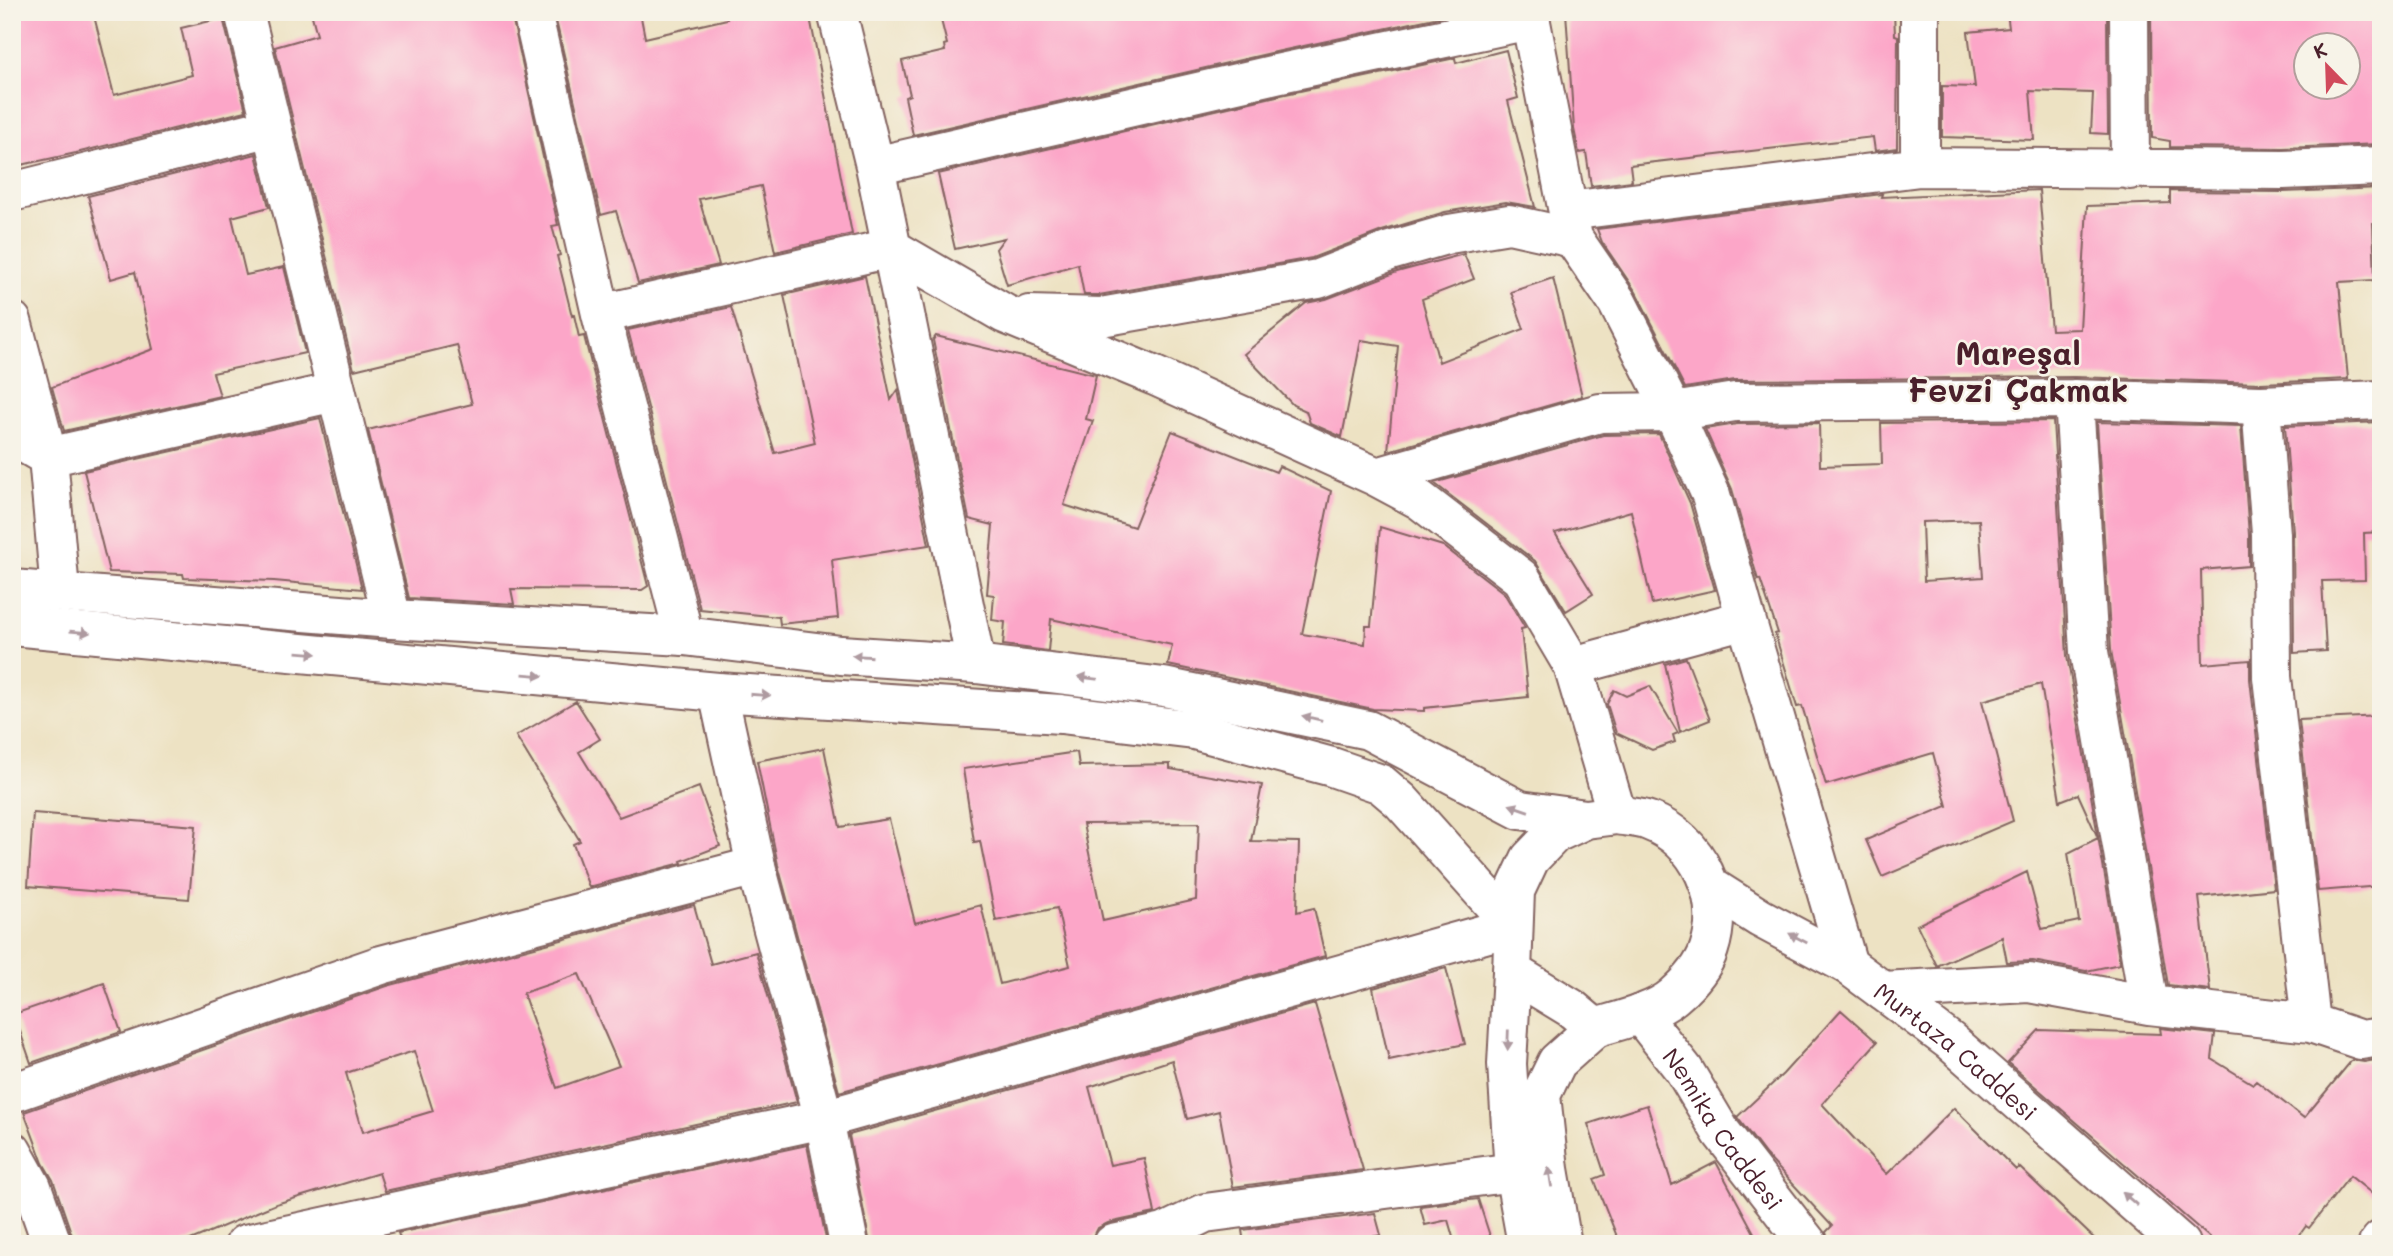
<svg xmlns="http://www.w3.org/2000/svg" width="2393" height="1256" font-family="Mali,sans-serif">
  <rect width="100%" height="100%" fill="#f7f3e8"/>
  <filter id="ink" filterUnits="userSpaceOnUse"><feTurbulence type="fractalNoise" baseFrequency=".0143" numOctaves="2"/><feDisplacementMap in="SourceGraphic" scale="14" xChannelSelector="R" yChannelSelector="G"/><feConvolveMatrix kernelMatrix="1 2 1 2 8 2 1 2 1" color-interpolation-filters="sRGB"/></filter>
  <filter id="wash" filterUnits="userSpaceOnUse"><feTurbulence type="fractalNoise" baseFrequency=".00686" numOctaves="4" result="noise"/><feDisplacementMap in="SourceGraphic" scale="28" xChannelSelector="R" yChannelSelector="G"/><feGaussianBlur stdDeviation="1.57" result="paint"/><feColorMatrix in="noise" values="0 0 0 0 0 0 0 0 0 0 0 0 0 0 0 0 0 1.4 0 .05"/><feComposite in="paint" operator="in"/></filter>
  <g filter="url(#wash)">
    <rect width="100%" height="100%" fill="#ede2c3"/>
    <g id="blocks">
      <path fill="#fca6c8" fill-rule="evenodd" d="M12,12h81l21,83 78,-20 -11,-47 42,-10 23,93 -170,42 -64,14z
        M311,12h200l47,213 -6,1 8,29 -3,1 15,60 2,-1 5,22 5,-1 64,250 -6,4 -131,-1 3,15 -105,-6 -41,-168 104,-26 -15,-59 -103,25 -79,-323 42,-12z
        M554,12h86l5,26 82,-19 -2,-7h84l43,222 -77,18 -14,-66 -62,13 20,66 -81,18 -22,-72 -15,4z
        M939,12h505v4l-173,37 -358,82 -8,-38 5,-2 -8,-34 43,-10 -1,-6 3,-1z
        M1566,12h328l1,23 3,1 -1,112 -22,3 -2,-14 -243,28 2,16 -41,5 -5,-34 -7,1 -5,-24z
        M2007,12h100l1,122 -17,-1 2,-40 -63,-2 4,49 -92,-3v-51l33,1 -7,-55 41,-4z
        M2151,12h230v132l-98,4 -113,-1v-6l-18,-3zM2306,46h42v42h-42z
        M1506,50l12,48 -10,3 27,106 -29,-5 -61,10 -63,19 -70,27 -213,37h-15l-6,-31 -71,21 -11,-36 8,-11 -49,11 -17,-75 343,-79 174,-37 1,5z
        M256,154l13,53 -37,10 14,58 38,-8 21,86 -92,20 7,23 -156,35 -12,-44 101,-38 -18,-77 -24,7 -23,-83z
        M2381,188v35h-8l2,57 -36,2 9,97 -87,4 -187,-6 -339,3 -50,8 -49,-96 -34,-50 -5,-13 285,-35 -1,3 158,-7 12,140 29,-1 7,-123 83,-3v-12l113,1z
        M1464,254l10,25 -52,20 17,63 85,-33 -13,-37 42,-14 29,118 -194,55 10,-105 -37,-6 -19,97 -32,-14 -4,-12 -13,-6 -49,-51 62,-51 20,-4 71,-27z
        M865,276l26,124 7,-10 31,155 -97,15 6,58 -58,6 -1,-7 -79,-8 -72,-279 103,-23 44,146 40,-10 -31,-148z
        M936,336l160,39 -10,44 7,2 -29,84 70,22 38,-96 104,41 3,-6 52,25 -29,143 63,10 1,-18h5l9,-99 63,19 61,47 21,35 -4,1 7,68 -104,11v3l-51,-2 -205,-44 4,-20 -121,-26 -3,32 -45,-6 2,-23 -13,-2 2,-25 -7,-1 6,-69 -24,-6 -36,-179z
        M320,418l42,171 -88,-8 -90,-3 -1,-4 -74,-2 -25,-101z
        M2053,421l14,235 53,308 -34,7 -53,-10 -26,1 -5,-25 -65,29 -20,-41 110,-53 15,57 37,-8 -11,-68 30,-15 -20,-44 -18,7 -19,-117 -59,17 31,120 -131,56 -16,-37 81,-34 -14,-53 -107,32 -24,-79 -5,1 -22,-73 3,-1 -18,-54 -2,1 -26,-91 -27,-60 32,-5 82,-1 1,43 62,-2 -1,-41zM1979,520l4,57 -59,4 -2,-59z
        M2097,422l144,4 8,109v31l-48,4 2,94 47,-4v19l24,210 -75,8 11,93 -42,-5 -57,-335z
        M2381,422v110l-17,1 1,47 -43,1 4,70 -32,2 -1,-121 -8,-106z
        M1659,434l31,69 25,87 -63,14 -21,-93 -76,22 38,61 -27,17 -31,-50 -101,-78 169,-48z
        M1686,658l24,62 -30,12 -15,-68z
        M1650,686l28,47 -5,2 2,7 -23,8 -36,-17 -9,-29 7,-14 12,6z
        M576,701l24,38 -21,13 40,65 80,-30 21,59 -39,15 1,2 -93,24 -16,-43 7,-3 -64,-105z
        M2381,716v170l-63,5 -19,-171z
        M824,748l16,79 49,-8 26,104 66,-18 19,79 70,-18 -13,-58 -61,13 -16,-80 -6,1 -11,-73 114,-17 2,14 91,-2v5l92,16 -11,56 48,1 -2,70 17,-4 11,48 -486,136 -61,-227 -21,-104zM1199,823l-3,77 -93,21 -20,-97z
        M33,813l163,13 -7,73 -161,-13z
        M694,905l17,59 45,-12 41,150 -412,89 -6,-18 -103,31 -95,40h-106l-22,-64 -10,-17 -19,-51 363,-126zM579,974l40,92 -62,22 -34,-95zM414,1051l19,60 -70,21 -17,-59z
        M1446,968l19,76 -76,16 -16,-72z
        M104,983l17,49 -90,31 -17,-49z
        M1315,1004l48,166 -130,17 -14,-76 -32,8 -15,-59 -83,27 21,78 34,-7 11,55 -47,10 -10,5 -6,12 -19,4h-203l-21,-109z
        M1841,1010l36,32 -55,62 65,70 67,-66 62,62 3,-3 81,77h-271l-3,-12 6,-6 -66,-71 -29,-38 46,-43z
        M2160,1028l55,6 -3,25 41,25 3,-3 48,37 48,-58 12,2 17,-3v142l-31,-25 -41,52 -3,-2 -13,18h-76l-209,-181 31,-33 122,4z
        M1647,1105l25,80 44,-23 44,82h-140l-26,-65 11,-4 -17,-51z
        M807,1145l20,99h-425l-4,-11z
        M1478,1199l12,37 -25,8h-10l-7,-24 -23,5 -5,-19z
        M1375,1213l6,22 -43,9h-94l-2,-14z"/>
    </g>
  </g>
  <g filter="url(#ink)">
    <use href="#blocks" fill-opacity="0" stroke="#836360" stroke-width="2"/>
    <g fill="none" stroke-linecap="round" stroke-linejoin="round">
      <g stroke="#836360" stroke-width="42">
        <path id="minor" d="M244,12l148,607
          M532,12l69,302 83,322
          M837,12l38,154 101,498
          M1920,12v155
          M2129,12l1,158
          M875,166l401,-92 254,-54
          M12,192l260,-65
          M1568,211l352,-44 363,3 98,-4
          M601,314l290,-66 114,66 150,62 222,101 43,23 101,78 52,88 44,149
          M1029,315l72,2 217,-38 72,-28 59,-17 60,-10 64,14
          M12,321l36,136 12,134
          M2074,399l15,253 60,353
          M2261,405l10,129 1,143 39,346
          M12,436l36,21 287,-65
          M1377,477l223,-64 73,-1 62,-10 339,-3 187,6 120,-5
          M1573,666l173,-47
          M1883,991l146,-8 120,22 162,18 50,17 20,-3
          M12,1093l369,-128 375,-99
          M12,1151l20,36 20,57
          M245,1244l579,-125 689,-193
          M1113,1244l51,-11 41,-20 309,-41
          M2378,1244l3,-4"/>
      </g>
      <g stroke="#836360" stroke-width="42">
        <path id="tertiary" d="M1529,12l44,226 44,64 56,110 38,83 35,124 102,346
          M718,692l38,174 68,253 25,125"/>
      </g>
      <g stroke="#836360" stroke-width="42">
        <g id="secondary">
          <path d="M12,589l380,30 292,17 157,19 135,9 188,23 204,43 152,80 66,9"/>
          <path d="M12,626l706,66 343,22 133,16 138,37 49,17 20,17 112,125"/>
          <path d="M1617,815c10,2 22,2 32,6 50,19 77,77 60,128 -6,19 -20,34 -35,47 -18,16 -56,25 -79,32l-24,-20 -59,-36 3,-81 15,-32 24,-25 32,-15z"/>
          <path id="s1" d="M1711,887l49,31 88,47 102,76 231,203"/>
          <path d="M1512,972l-5,92 7,108 13,72"/>
          <path id="s2" d="M1640,1014l44,56 37,62 87,112"/>
          <path d="M1562,1244l-13,-75 -8,-74 16,-33 38,-34"/>
        </g>
      </g>
      <use href="#minor" stroke="#fff" stroke-width="38"/>
      <use href="#tertiary" stroke="#fff" stroke-width="38"/>
      <use href="#secondary" stroke="#fff" stroke-width="38"/>
    </g>
    <defs><path id="oneway-solid" d="M-6-.8H1V-3.2L6.5 0L1 3.2V.8H-6Z" transform="scale(1.75)"/></defs>
    <g fill="#ae9aa0">
      <use href="#oneway-solid" transform="translate(80 632) rotate(5)"/>
      <use href="#oneway-solid" transform="translate(307 653) rotate(5)"/>
      <use href="#oneway-solid" transform="translate(862 656) rotate(-176)"/>
      <use href="#oneway-solid" transform="translate(533 675) rotate(5)"/>
      <use href="#oneway-solid" transform="translate(1088 678) rotate(-173)"/>
      <use href="#oneway-solid" transform="translate(760 695) rotate(4)"/>
      <use href="#oneway-solid" transform="translate(1312 718) rotate(-167)"/>
      <use href="#oneway-solid" transform="translate(1519 808) rotate(-161)"/>
      <use href="#oneway-solid" transform="translate(1798 938) rotate(-152)"/>
      <use href="#oneway-solid" transform="translate(1508 1040) rotate(92)"/>
      <use href="#oneway-solid" transform="translate(1550 1177) rotate(-99)"/>
      <use href="#oneway-solid" transform="translate(2130 1199) rotate(-139)"/>
    </g>
  </g>
  <g text-anchor="middle" dominant-baseline="central" stroke-width="5" stroke-linejoin="round" paint-order="stroke">
    <g font-size="24" fill="#4a1f2b" stroke="#f7f3e8">
      <text stroke="none"><textPath href="#s1" startOffset="296">Murtaza Caddesi</textPath></text>
      <text stroke="none"><textPath href="#s2" startOffset="142">Nemika Caddesi</textPath></text>
    </g>
    <g font-size="32" font-weight="bold" fill="#4a1f2b" stroke="#f7f3e8">
      <text x="2018" y="352">Mareşal<tspan x="2018" dy="37">Fevzi Çakmak</tspan></text>
    </g>
  </g>
  <rect width="2393" height="1256" fill="none" stroke="#f7f3e8" stroke-width="42"/>
  <g transform="translate(2327 66) rotate(337)"><circle r="33" fill="#f7f3e8" stroke="#b29e9c" stroke-width="2"/>
  <path d="M0-5L12 26L0 18L-12 26Z" fill="#d1495b"/>
  <text y="-10" font-size="19" font-weight="bold" text-anchor="middle" fill="#4a1f2b">K</text>
  </g>
</svg>
